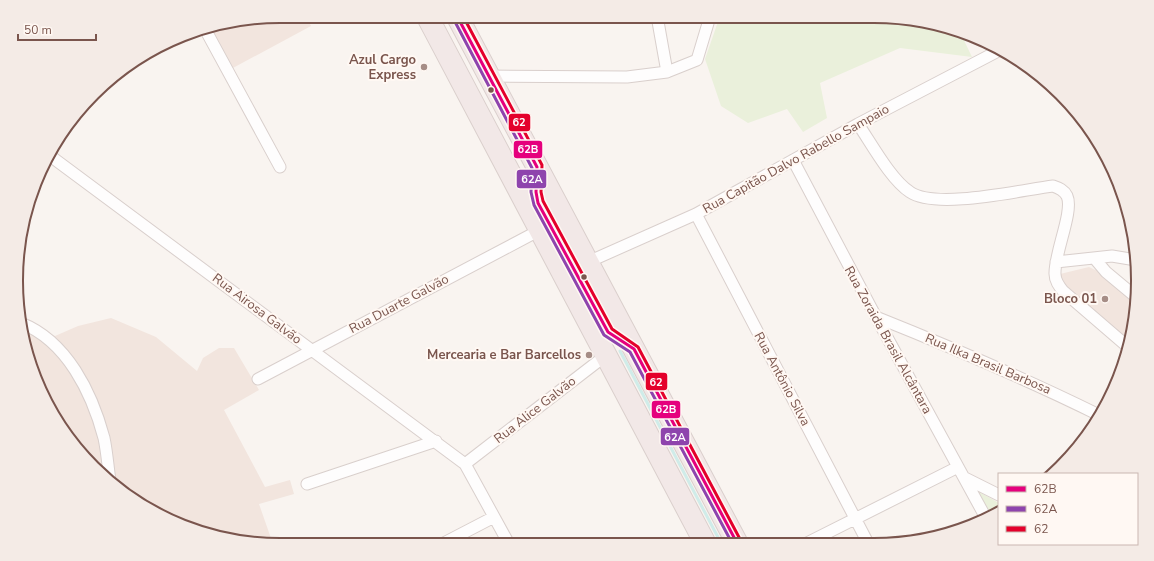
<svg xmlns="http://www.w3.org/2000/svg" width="1154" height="561" font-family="'Nunito Sans',sans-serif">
  <rect width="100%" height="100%" fill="#f9f4f0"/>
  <path fill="#f2e5de" d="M281,16h25l5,10 -80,43 -22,-41z
    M1089,267l23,11 24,20 -3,34 -5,16 -58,-54 -10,-20z
    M111,318l45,19 41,34 6,-13 16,-10h15l25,42 -35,20 41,77 25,-7 4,14 -35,10 14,40 -44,-4 -50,-15 -46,-25 -39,-32 -51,-70 -20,-68 32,6 23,-10z"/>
  <path fill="#eaf0db" d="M720,16h154l51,5 35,11 12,25 -72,-9 -80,35 7,35 -24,14 -16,-23 -39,14 -27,-17 -16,-47z
    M979,492l20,11v8l-9,5z"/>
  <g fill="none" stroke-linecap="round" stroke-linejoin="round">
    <path stroke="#d0ece9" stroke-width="3" d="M620,351l101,192"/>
    <g stroke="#d9cfcc" stroke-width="13">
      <path id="street" d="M657,16l10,56
        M205,29l75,138
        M489,76l138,1 40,-5 30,-12 12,-40 3,-4
        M858,124c13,19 33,56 52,68 26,18 111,-2 143,-6 6,2 11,4 14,10 7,15 -13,58 -12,78 0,7 4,12 8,17l65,56
        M49,155l416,309 44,80
        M793,160l83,157 110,201
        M696,214l172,329
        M1095,259l11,13 30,25
        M588,262l108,-48 162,-90 142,-74
        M1056,262l56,-6 24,4
        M876,317c75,30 150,62 223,98
        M21,323c46,18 71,70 83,115 3,14 4,29 6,43
        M258,379l282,-149
        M465,464l140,-108
        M965,478l34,17
        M307,484l129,-43
        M807,543l151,-76
        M442,544l52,-27"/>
    </g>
    <g stroke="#dacfcc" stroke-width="23">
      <path id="highway" d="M427,16l278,527
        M457,16l280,527"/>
    </g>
    <use href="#street" stroke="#fefdfd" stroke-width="11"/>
    <use href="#highway" stroke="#f2e8e7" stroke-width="21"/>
    <g stroke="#fff8f3" stroke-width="6">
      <path id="bus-1" d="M457,16l80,151 -1,25 2,11 70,129 26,17 103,194"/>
    </g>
    <g stroke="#fff8f3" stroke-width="6">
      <path id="bus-2" d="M453,18l79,150 -1,24 3,13 70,130 26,17 102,191"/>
    </g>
    <g stroke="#fff8f3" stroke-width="6">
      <path id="bus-3" d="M463,16l79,149 -1,27 2,9 69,128 26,18 103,194"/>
    </g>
    <use href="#bus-1" stroke="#e5007d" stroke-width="3"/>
    <use href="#bus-2" stroke="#8e44ad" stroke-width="3"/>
    <use href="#bus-3" stroke="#e4002b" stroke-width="3"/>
  </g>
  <g fill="#a68d86" stroke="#fff8f3" stroke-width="1.5">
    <circle cx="424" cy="67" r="4"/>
    <circle cx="1105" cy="299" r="4"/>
    <circle cx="589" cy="355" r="4"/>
  </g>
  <g fill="#7a554d" stroke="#fff8f3" stroke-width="1.5">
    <circle cx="491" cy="90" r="3.5"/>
    <circle cx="584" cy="277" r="3.5"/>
  </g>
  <g text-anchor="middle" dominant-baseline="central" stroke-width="4" stroke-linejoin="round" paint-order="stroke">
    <g font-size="13" font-weight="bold" fill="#7a554d" stroke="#fff8f3" text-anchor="end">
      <text x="416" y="60">Azul Cargo<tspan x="416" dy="15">Express</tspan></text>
      <text x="1097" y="299">Bloco 01</text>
      <text x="581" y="355">Mercearia e Bar Barcellos</text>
    </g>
    <g font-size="13" fill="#7a554d" stroke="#fff8f3">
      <text transform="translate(796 159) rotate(-29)">Rua Capitão Dalvo Rabello Sampaio</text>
      <text transform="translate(399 304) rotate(-28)">Rua Duarte Galvão</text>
      <text transform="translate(257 309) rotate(37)">Rua Airosa Galvão</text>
      <text transform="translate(888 340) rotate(61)">Rua Zoraida Brasil Alcântara</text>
      <text transform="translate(988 364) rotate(23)">Rua Ilka Brasil Barbosa</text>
      <text transform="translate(782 379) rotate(62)">Rua Antônio Silva</text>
      <text transform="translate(535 410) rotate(-38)">Rua Alice Galvão</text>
    </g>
  </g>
  <path d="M0 0H1154V561H0ZM280 23H874A257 257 0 0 1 1131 280V281A257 257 0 0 1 874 538H280A257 257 0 0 1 23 281V280A257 257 0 0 1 280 23Z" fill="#f4ebe6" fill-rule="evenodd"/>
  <path fill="none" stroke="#7a554d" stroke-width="2" d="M280 23H874A257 257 0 0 1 1131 280V281A257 257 0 0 1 874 538H280A257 257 0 0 1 23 281V280A257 257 0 0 1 280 23Z"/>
  <g stroke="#fff8f3" stroke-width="1.5">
    <rect x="508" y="113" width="23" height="19" rx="4" fill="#e4002b"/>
    <rect x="513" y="140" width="30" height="19" rx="4" fill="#e5007d"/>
    <rect x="516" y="169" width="31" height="20" rx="4" fill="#8e44ad"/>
    <rect x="645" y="372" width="23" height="19" rx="4" fill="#e4002b"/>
    <rect x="651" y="400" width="30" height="19" rx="4" fill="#e5007d"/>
    <rect x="660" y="427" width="30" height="19" rx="4" fill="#8e44ad"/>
  </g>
  <g font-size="11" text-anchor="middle" font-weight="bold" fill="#fff">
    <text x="519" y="126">62</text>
    <text x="528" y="153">62B</text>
    <text x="532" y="183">62A</text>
    <text x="656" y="386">62</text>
    <text x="666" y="413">62B</text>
    <text x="675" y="441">62A</text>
  </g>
  <rect x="998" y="473" width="140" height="72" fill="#fff8f3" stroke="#cab7b1"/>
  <rect x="1006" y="486" width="20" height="6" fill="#e5007d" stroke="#cab7b1"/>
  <text x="1034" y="493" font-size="12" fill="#7a554d">62B</text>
  <rect x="1006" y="506" width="20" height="6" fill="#8e44ad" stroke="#cab7b1"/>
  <text x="1034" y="513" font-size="12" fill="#7a554d">62A</text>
  <rect x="1006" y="526" width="20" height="6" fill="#e4002b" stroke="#cab7b1"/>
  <text x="1034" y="533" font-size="12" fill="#7a554d">62</text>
  <path d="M18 34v6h78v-6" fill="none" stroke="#7a554d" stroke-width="2"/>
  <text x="24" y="34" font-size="12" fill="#7a554d" stroke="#fff8f3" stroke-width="3" paint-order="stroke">50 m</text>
</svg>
